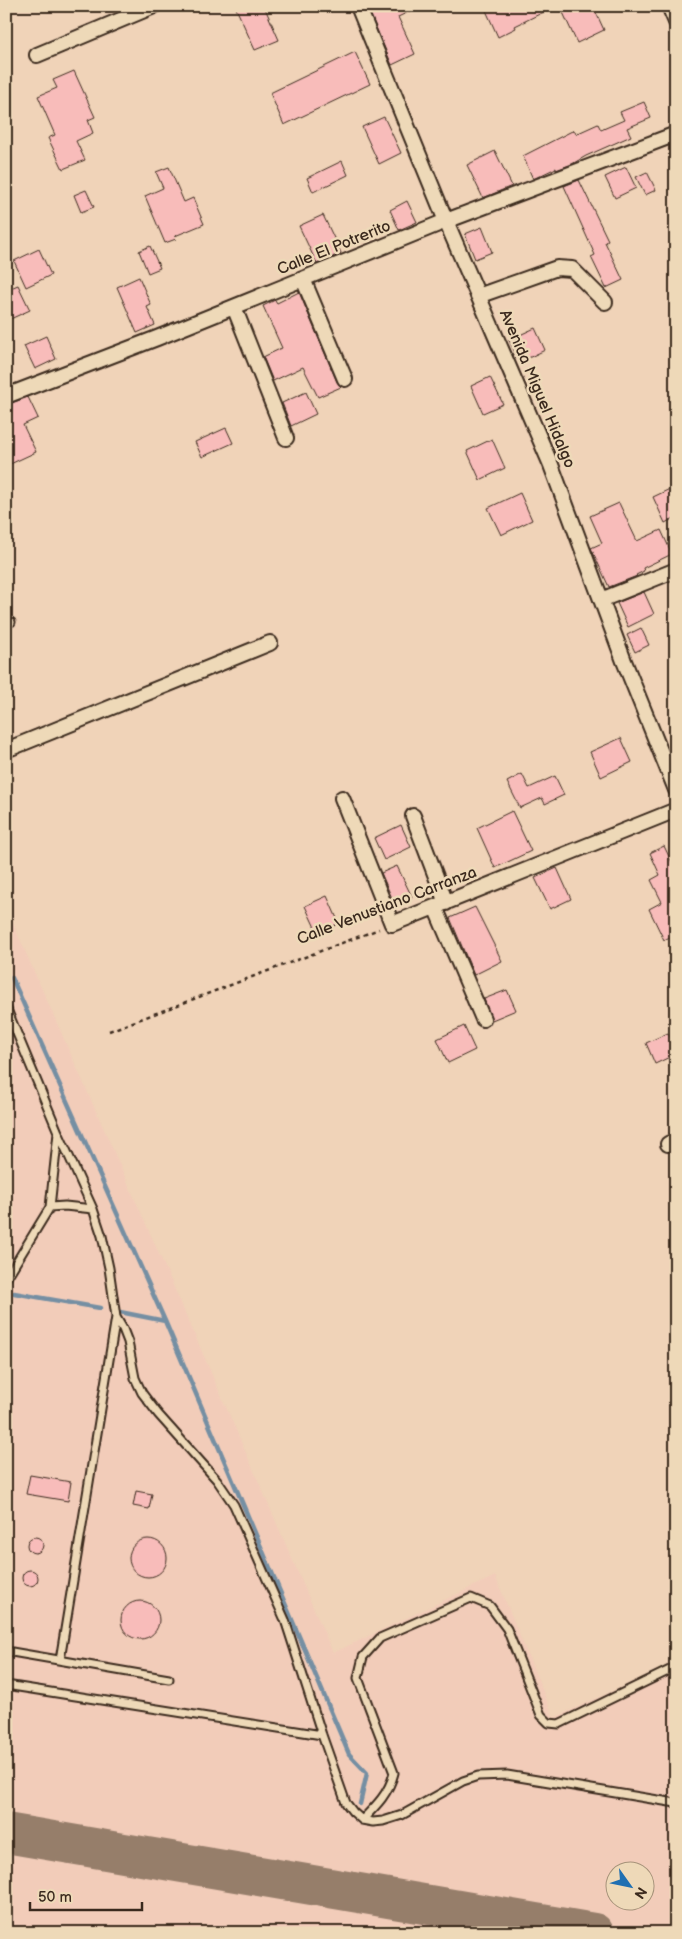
<svg xmlns="http://www.w3.org/2000/svg" width="682" height="1939" font-family="'Balsamiq Sans',sans-serif">
  <rect width="100%" height="100%" fill="#f0d3b8"/>
  <filter id="ink" filterUnits="userSpaceOnUse"><feTurbulence type="fractalNoise" baseFrequency=".02" numOctaves="2"/><feDisplacementMap in="SourceGraphic" scale="10" xChannelSelector="R" yChannelSelector="G"/><feConvolveMatrix kernelMatrix="1 2 1 2 8 2 1 2 1" color-interpolation-filters="sRGB"/></filter>
  <g filter="url(#ink)">
    <path fill="#f2ccb9" fill-rule="evenodd" d="M6,908l170,384 157,361 162,-77 59,142 122,-56v271h-670zM614,1872h30v30h-30z"/>
    <g fill="none" stroke-linecap="round" stroke-linejoin="round">
      <path stroke="#758fa3" stroke-width="4.5" d="M12,978l153,343 184,433 18,19 -7,31
        M14,1293l86,15
        M120,1312l45,9
        M6,1931l9,2"/>
      <path stroke="#967e6b" stroke-width="40" d="M6,1833l588,100"/>
    </g>
    <path fill="#f8bcba" stroke="#3b2a1e" d="M235,6h29l15,34 -24,10z
      M379,6h42l-23,11 17,37 -23,11 -23,-54z
      M484,6h72l-41,20 1,2 -18,9z
      M560,6h33l11,24 -27,13z
      M355,52l15,32 -86,41 -14,-32z
      M74,71l21,46 -7,3 5,13 -17,8 9,19 -22,9 -15,-31 7,-3 -17,-39 19,-8 -4,-8z
      M644,102l7,16 -24,10 4,8 -45,20 -14,8 -16,6v-2l-23,11 -10,-23 51,-26 2,4 22,-10 3,6 23,-10 -4,-8z
      M384,117l17,36 -22,11 -17,-37z
      M495,151l17,35 -29,12 -16,-33z
      M342,161l6,14 -35,17 -6,-14z
      M169,167l15,35 9,-4 11,26 -29,12 1,3 -11,4 -20,-47 18,-8 -7,-16z
      M626,167l10,21 -21,10 -10,-21z
      M647,172l9,18 -11,5 -9,-18z
      M579,180l29,60 -3,2 18,38 -17,8 -15,-31 4,-2 -31,-69z
      M86,190l8,17 -13,5 -7,-17z
      M407,201l10,21 -18,8 -9,-20z
      M323,215l18,38 -24,11 -18,-38z
      M482,227l10,25 -17,7 -10,-25z
      M150,246l10,22 -12,5 -9,-22z
      M39,249l12,26 -25,12 -12,-26z
      M139,277l12,28 -4,2 8,18 -18,8 -20,-46z
      M18,285l12,25 -24,11v-31z
      M299,292l38,90 4,5 -23,10 -15,-30 -30,14 -10,-24 19,-9 -19,-42 12,-6 2,3z
      M535,328l10,22 -25,12 -11,-22z
      M46,336l10,23 -21,10 -11,-23z
      M490,377l13,27 -20,9 -12,-27z
      M306,392l10,22 -25,12 -9,-23z
      M28,397l10,21 -15,7 13,27 -30,14v-61z
      M226,428l7,15 -31,14 -7,-15z
      M492,439l13,29 -25,12 -13,-29z
      M672,488l4,8v21l-11,6 -12,-26z
      M520,493l12,27 -31,15 -13,-27z
      M619,503l18,38 24,-11 11,24 -29,14 1,3 -8,4 1,1 -28,11 -18,-39 11,-5 -12,-27z
      M644,592l10,22 -26,13 -11,-24z
      M641,628l8,17 -14,7 -8,-17z
      M621,738l11,24 -31,15 -11,-25z
      M522,774l7,14 26,-12 9,19 -19,9 -3,-6 -22,10 -13,-26z
      M512,811l19,40 -36,17 -18,-40z
      M401,825l10,22 -27,13 -10,-22z
      M664,846l12,25v63l-12,6 -15,-31 13,-7 -11,-22 9,-5 -10,-22z
      M397,866l15,31 -17,8 -14,-32z
      M557,868l14,31 -21,10 -15,-31z
      M327,896l12,27 -21,11 -13,-28z
      M475,907l27,54 -28,14 -24,-57z
      M507,990l9,20 -24,10 -8,-21z
      M464,1026l11,24 -27,13 -11,-24z
      M668,1033l8,16v5l-21,10 -9,-21z
      M30,1475l41,7 -3,19 -42,-7z
      M136,1491l16,3 -3,15 -16,-3z
      M27 1545a8 8 0 1 1 16 0a8 8 0 1 1-16 0Z
      M129 1558a19 19 0 1 1 38 0a19 19 0 1 1-38 0Z
      M22 1578a8 8 0 1 1 16 0a8 8 0 1 1-16 0Z
      M121 1620a19 19 0 1 1 38 0a19 19 0 1 1-38 0Z"/>
    <g fill="none" stroke-linecap="round" stroke-linejoin="round">
      <g stroke="#3b2a1e" stroke-width="11">
        <path id="service" d="M6,624l5,-2
          M6,1007l52,125 35,77 9,27 7,32 7,49 -56,343
          M50,1207l8,-74
          M6,1279l44,-72 15,-1 28,3
          M116,1317l7,12 5,13 7,36 7,15 16,21 59,66 17,25 51,115 37,115 24,68 7,9 9,8 11,2 10,-1 19,-6 61,-34 15,-5 29,-1 169,28
          M6,1651l163,28
          M6,1685l316,50
          M362,1820c15,-15 27,-27 32,-47l-36,-95 5,-21 17,-19 91,-40 19,8 17,23 34,86 8,8 10,1 117,-57"/>
      </g>
      <g stroke="#3b2a1e" stroke-width="18">
        <path id="minor" d="M358,6l88,215 105,244 73,196 52,129
          M669,6l7,16
          M37,55l117,-49
          M303,279l42,100
          M478,296l79,-28 15,1 33,33
          M234,307l52,131
          M6,396l151,-58 289,-117 230,-87
          M601,600l75,-30
          M6,750l264,-107
          M342,798l50,126 284,-114
          M413,816l33,87
          M435,907l48,112
          M668,1144l8,-4"/>
      </g>
      <path stroke="#3b2a1e" stroke-width="2.5" stroke-dasharray="4 4" stroke-linecap="butt" d="M109,1031l270,-102"/>
      <use href="#service" stroke="#eed9b8" stroke-width="7"/>
      <use href="#minor" stroke="#eed9b8" stroke-width="14"/>
    </g>
  </g>
  <g text-anchor="middle" dominant-baseline="central" stroke-width="5" stroke-linejoin="round" paint-order="stroke">
    <g font-size="16" fill="#3b2a1e" stroke="#eed9b8">
      <text transform="translate(334 248) rotate(-22)">Calle El Potrerito</text>
      <text transform="translate(537 389) rotate(67)">Avenida Miguel Hidalgo</text>
      <text transform="translate(387 906) rotate(-21)">Calle Venustiano Carranza</text>
    </g>
  </g>
  <rect width="682" height="1939" fill="none" stroke="#eed9b8" stroke-width="25"/>
  <rect x="12" y="12" width="657" height="1914" fill="none" stroke="#3b2a1e" stroke-width="2" filter="url(#ink)"/>
  <g transform="translate(630 1886) rotate(123)"><circle r="24" fill="#eed9b8" stroke="#a6937a"/>
  <path d="M0-4L9 19L0 12L-9 19Z" fill="#1f6fb2"/>
  <text y="-8" font-size="14" font-weight="bold" text-anchor="middle" fill="#3b2a1e">N</text>
  </g>
  <path d="M30 1902v8h112v-8" fill="none" stroke="#3b2a1e" stroke-width="2.5"/>
  <text x="38" y="1902" font-size="15" fill="#3b2a1e" stroke="#eed9b8" stroke-width="4" paint-order="stroke">50 m</text>
</svg>
